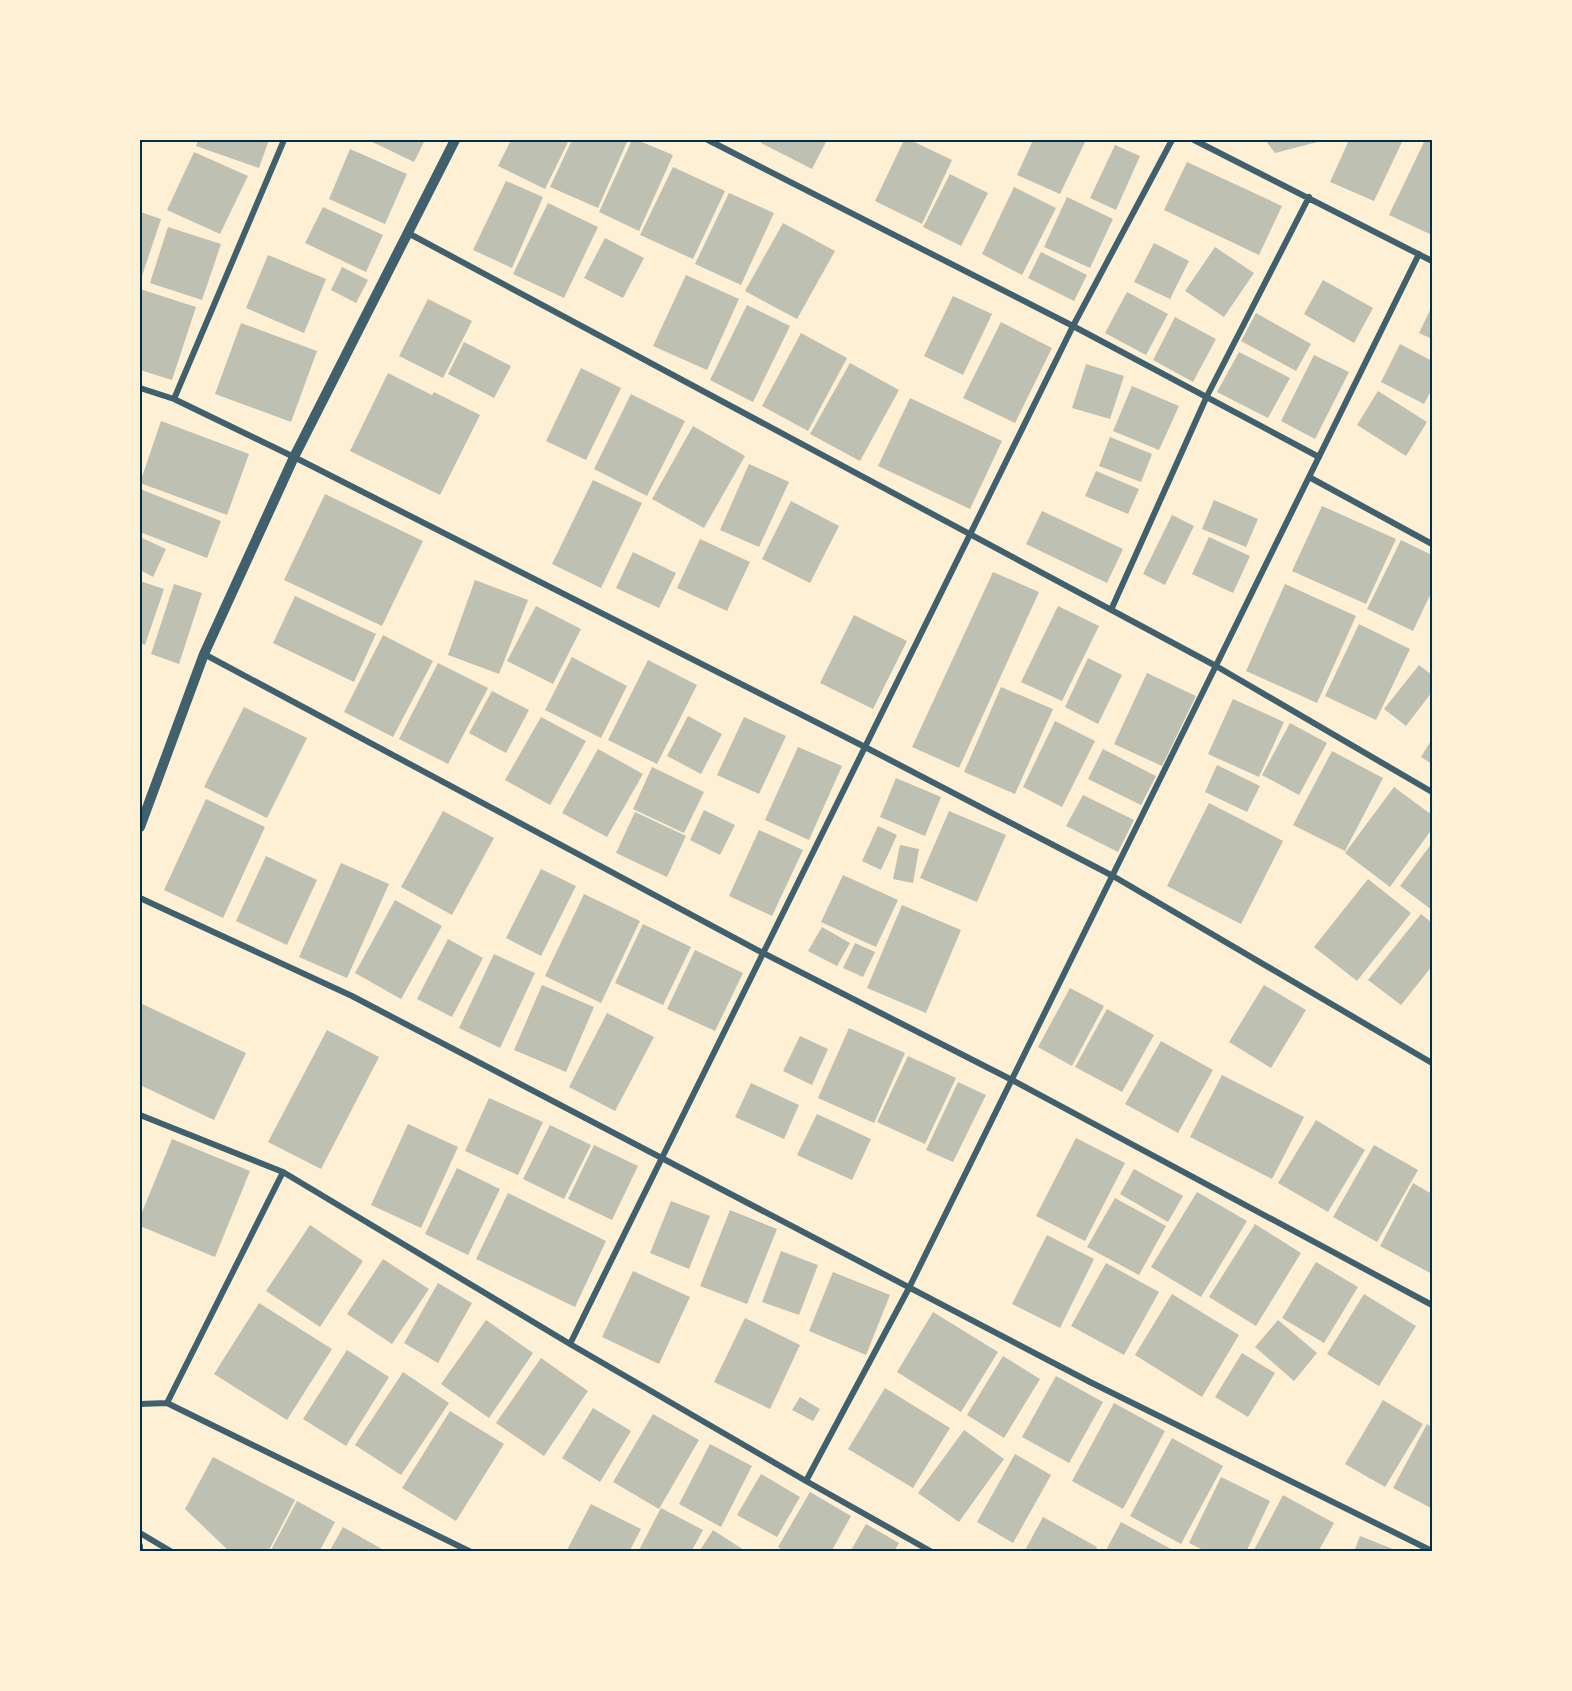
<svg xmlns="http://www.w3.org/2000/svg" width="1572" height="1691" font-family="'Playfair Display',serif">
  <rect width="100%" height="100%" fill="#fdf0d5"/>
  <path fill="#bec0b2" d="M198,140h71l-10,28 -63,-22z
    M368,140h57l-11,22z
    M511,140h58l-24,49 -47,-23z
    M572,140h50l5,2 -29,66 -48,-21z
    M632,140h5l36,15 -34,76 -40,-19z
    M762,140h65l-15,29 -51,-26z
    M904,140h6l42,20 -30,64 -47,-23z
    M1033,140h53l-26,54 -43,-19z
    M1265,140h60l-50,13z
    M1349,140h54l-29,61 -44,-19z
    M1425,140h7v95l-43,-20z
    M1115,145l25,11 -24,54 -26,-12z
    M350,149l57,25 -22,50 -56,-25z
    M194,152l54,24 -28,58 -53,-24z
    M1187,162l95,44 -23,49 -95,-45z
    M673,167l52,24 -32,68 -53,-24z
    M950,174l38,19 -27,53 -38,-19z
    M506,181l37,16 -31,71 -39,-18z
    M1014,187l42,21 -34,67 -40,-21z
    M729,193l45,20 -33,72 -46,-21z
    M1067,197l46,22 -23,49 -46,-21z
    M548,203l50,24 -34,71 -51,-24z
    M323,207l60,28 -17,37 -61,-29z
    M140,212l21,7 -21,63z
    M783,223l52,28 -38,68 -52,-28z
    M168,227l53,17 -19,56 -52,-17z
    M605,238l39,20 -21,40 -39,-20z
    M1154,243l35,18 -19,38 -36,-17z
    M1215,247l39,26 -30,44 -39,-26z
    M1041,252l46,23 -13,26 -46,-23z
    M268,255l58,24 -22,54 -58,-25z
    M342,267l26,13 -12,23 -25,-13z
    M686,275l53,24 -32,71 -54,-24z
    M1323,280l50,28 -19,35 -50,-29z
    M140,289l56,18 -24,73 -32,-10z
    M1127,292l41,22 -22,41 -41,-22z
    M953,296l39,18 -29,61 -39,-19z
    M428,299l44,22 -29,57 -44,-22z
    M747,305l43,21 -37,76 -43,-22z
    M1432,306v33l-13,-6z
    M1256,313l55,31 -15,27 -55,-30z
    M1175,317l41,22 -23,43 -40,-22z
    M1001,322l51,26 -37,75 -52,-25z
    M241,323l76,28 -26,71 -76,-28z
    M801,333l46,25 -39,73 -46,-25z
    M464,342l47,24 -17,32 -46,-24z
    M1400,344l32,17v28l-8,15 -43,-22z
    M1239,352l51,26 -22,40 -51,-26z
    M1314,355l35,17 -34,67 -34,-18z
    M850,363l49,27 -39,71 -50,-27z
    M1086,364l38,12 -14,43 -38,-11z
    M581,368l40,20 -35,72 -40,-19z
    M388,373l44,22 2,-3 46,23 -40,80 -90,-44z
    M1132,386l47,20 -20,44 -46,-19z
    M1378,391l49,31 -21,34 -49,-31z
    M631,394l54,27 -38,75 -53,-27z
    M910,398l92,43 -32,68 -92,-43z
    M161,421l88,33 -22,61 -87,-32z
    M693,426l52,30 -41,72 -52,-29z
    M1110,437l42,17 -11,28 -42,-16z
    M749,464l40,18 -30,65 -39,-17z
    M1096,471l43,18 -11,25 -43,-18z
    M593,480l49,23 -41,85 -49,-24z
    M140,489l81,32 -14,37 -67,-26z
    M325,494l98,47 -41,85 -98,-46z
    M1214,500l44,19 -12,28 -44,-18z
    M791,501l48,25 -29,57 -48,-24z
    M1322,506l74,33 -30,65 -74,-33z
    M1042,511l81,38 -16,34 -81,-39z
    M1172,515l22,11 -29,59 -22,-11z
    M140,537l26,12 -13,28 -13,-7z
    M1209,537l41,19 -17,37 -41,-19z
    M700,539l50,23 -23,49 -50,-23z
    M1401,540l31,15v36l-19,40 -46,-22z
    M633,552l43,21 -17,35 -43,-20z
    M993,572l46,20 -80,176 -47,-21z
    M475,580l53,20 -29,74 -51,-19z
    M140,581l24,8 -19,56 -5,-2z
    M174,584l28,9 -23,71 -28,-10z
    M1285,584l71,32 -39,87 -71,-32z
    M295,596l81,38 -22,48 -81,-39z
    M536,606l45,23 -28,55 -46,-23z
    M1058,606l41,20 -37,75 -41,-19z
    M854,615l53,26 -34,68 -53,-26z
    M1359,624l51,25 -34,71 -51,-24z
    M383,635l50,26 -40,76 -49,-25z
    M572,657l55,29 -26,52 -56,-28z
    M1088,658l34,17 -24,49 -33,-17z
    M648,660l49,25 -40,79 -49,-24z
    M438,663l50,25 -40,76 -49,-25z
    M1419,665l13,10v17l-26,34 -22,-17z
    M1147,673l49,23 -34,70 -48,-22z
    M1001,687l52,22 -38,85 -51,-22z
    M492,691l37,19 -23,43 -37,-20z
    M1233,699l51,23 -25,55 -51,-23z
    M244,707l63,31 -40,80 -63,-31z
    M688,716l34,18 -21,40 -34,-18z
    M541,717l45,24 -36,64 -45,-25z
    M744,717l42,19 -27,58 -42,-19z
    M1055,721l40,20 -33,66 -39,-20z
    M1290,723l37,20 -28,52 -37,-20z
    M1432,739v25l-11,-7z
    M798,747l44,19 -33,74 -44,-20z
    M598,749l45,25 -36,63 -45,-24z
    M1103,749l53,27 -15,29 -53,-26z
    M1332,751l51,27 -38,73 -52,-26z
    M1217,765l43,21 -13,26 -42,-20z
    M652,767l52,25 -20,41 -51,-24z
    M896,778l45,19 -16,39 -45,-19z
    M1394,787l38,28v14l-42,58 -45,-34z
    M1083,795l51,25 -16,32 -52,-26z
    M206,799l59,28 -42,91 -59,-28z
    M1209,803l74,38 -42,83 -74,-38z
    M704,810l31,15 -15,30 -30,-15z
    M443,811l51,27 -42,77 -51,-28z
    M949,811l57,24 -29,67 -57,-24z
    M635,812l51,24 -19,41 -51,-24z
    M878,826l19,9 -16,35 -19,-9z
    M759,830l44,20 -31,66 -43,-20z
    M1432,843v67l-32,-24z
    M900,845l19,4 -6,34 -20,-4z
    M266,856l51,24 -30,65 -51,-24z
    M341,863l48,21 -42,94 -48,-21z
    M541,869l35,17 -35,70 -35,-18z
    M843,875l55,25 -22,47 -55,-25z
    M1368,879l43,34 -54,68 -43,-34z
    M584,894l56,27 -39,82 -56,-27z
    M395,900l47,26 -41,73 -46,-26z
    M902,905l59,25 -35,83 -59,-25z
    M1421,914l11,9v43l-31,39 -33,-25z
    M643,924l48,23 -28,58 -48,-22z
    M822,927l28,16 -13,23 -29,-15z
    M448,939l35,19 -31,59 -35,-18z
    M855,943l20,9 -12,25 -20,-9z
    M695,950l48,23 -28,58 -48,-22z
    M494,954l41,19 -35,75 -41,-20z
    M542,985l52,22 -28,65 -52,-22z
    M1264,985l42,25 -35,58 -42,-26z
    M1070,988l34,18 -32,60 -34,-19z
    M140,1003l106,50 -32,67 -74,-35z
    M1107,1009l47,26 -32,57 -47,-25z
    M607,1013l47,24 -39,74 -46,-24z
    M849,1028l56,25 -31,70 -56,-25z
    M327,1030l52,27 -58,112 -53,-27z
    M800,1036l28,13 -16,36 -29,-14z
    M1161,1041l52,29 -35,63 -53,-29z
    M908,1056l48,22 -31,66 -48,-22z
    M1222,1075l82,42 -32,62 -82,-42z
    M958,1082l28,13 -33,67 -27,-12z
    M751,1083l48,22 -15,34 -49,-22z
    M489,1098l54,24 -25,53 -53,-24z
    M817,1114l54,25 -19,41 -55,-25z
    M1316,1120l49,30 -37,62 -50,-29z
    M408,1124l50,23 -37,81 -50,-23z
    M550,1125l41,20 -27,54 -41,-20z
    M1076,1138l49,25 -40,78 -49,-25z
    M172,1139l78,32 -35,86 -75,-31v-9z
    M594,1145l44,21 -26,54 -44,-21z
    M1374,1145l44,25 -41,72 -44,-25z
    M457,1168l43,21 -32,66 -43,-21z
    M1134,1169l49,27 -15,26 -48,-28z
    M1413,1183l19,11v80l-52,-28z
    M1197,1192l50,29 -46,76 -50,-30z
    M508,1193l98,48 -31,66 -99,-48z
    M1115,1198l51,28 -27,49 -52,-28z
    M671,1201l39,15 -21,53 -39,-16z
    M730,1210l47,19 -30,75 -47,-18z
    M1255,1224l46,29 -45,73 -47,-29z
    M310,1225l53,36 -43,66 -54,-36z
    M1047,1235l47,24 -34,69 -48,-24z
    M781,1251l37,14 -19,50 -37,-13z
    M383,1259l46,30 -37,55 -45,-30z
    M1316,1262l42,25 -34,56 -42,-25z
    M1106,1263l53,29 -35,63 -53,-29z
    M633,1271l57,26 -31,67 -57,-27z
    M833,1272l57,23 -24,60 -57,-24z
    M438,1283l34,20 -34,60 -34,-20z
    M1172,1294l67,41 -37,62 -67,-42z
    M1364,1294l52,32 -37,60 -52,-32z
    M259,1303l73,46 -45,71 -73,-46z
    M933,1312l65,40 -37,60 -64,-40z
    M745,1318l55,27 -30,64 -56,-27z
    M486,1320l47,33 -44,65 -48,-34z
    M1278,1320l39,33 -23,28 -39,-34z
    M347,1350l42,27 -43,69 -43,-27z
    M1242,1353l33,20 -27,44 -33,-20z
    M1003,1356l37,23 -36,59 -37,-23z
    M541,1358l47,33 -44,65 -48,-33z
    M403,1372l46,31 -48,72 -46,-30z
    M1056,1376l47,26 -34,61 -47,-26z
    M885,1388l65,40 -37,60 -65,-39z
    M800,1397l20,12 -7,12 -21,-11z
    M1383,1400l40,24 -38,63 -40,-23z
    M1114,1403l51,28 -42,78 -51,-28z
    M593,1408l38,23 -31,51 -38,-24z
    M450,1411l54,33 -48,77 -54,-33z
    M653,1414l46,26 -40,69 -46,-27z
    M1427,1424l5,4v77l-1,3 -38,-20z
    M964,1430l40,29 -45,63 -41,-29z
    M1172,1438l51,28 -42,78 -51,-28z
    M710,1444l42,22 -31,61 -42,-23z
    M1015,1454l36,21 -38,68 -36,-21z
    M213,1457l82,43 -27,52h-38l-45,-43z
    M761,1474l39,23 -23,40 -40,-22z
    M1221,1477l49,24 -24,51h-39l-18,-9z
    M810,1492l41,24 -20,36h-46l-7,-5z
    M1283,1495l51,28 -16,29h-65z
    M297,1501l38,21 -16,30h-49z
    M591,1504l50,25 -12,23h-63z
    M661,1508l42,22 -12,22h-53z
    M1043,1517l54,30 -2,5h-71z
    M1121,1522l50,27 -1,3h-65z
    M866,1524l33,19 -5,9h-44z
    M343,1527l44,25h-58z
    M713,1530l34,22h-48z
    M1360,1536l38,15v1h-44z"/>
  <g fill="none" stroke-linecap="round" stroke-linejoin="round">
    <path stroke="#3f606c" stroke-width="6" d="M708,140l365,186 246,131
      M1194,140l238,121
      M408,233l808,433 216,126
      M140,388l34,11 120,58 571,290 248,129 319,187
      M174,399l110,-259
      M1309,477l123,67
      M1111,610l96,-214 102,-199
      M204,654l559,299 249,127 420,225
      M140,898l212,98 738,386 342,169
      M140,1115l143,57 287,172 236,137 126,71
      M570,1344l503,-1018 99,-186
      M167,1403l116,-231
      M140,1404l27,-1 304,149
      M806,1481l103,-193 510,-1034
      M140,1533l32,19
      M140,1546v6"/>
    <path stroke="#3f606c" stroke-width="10" d="M140,827l64,-173 90,-197 161,-317"/>
  </g>
  <rect width="1572" height="1691" fill="none" stroke="#fdf0d5" stroke-width="282"/>
  <rect x="141" y="141" width="1290" height="1409" fill="none" stroke="#003049" stroke-width="2"/>
</svg>
